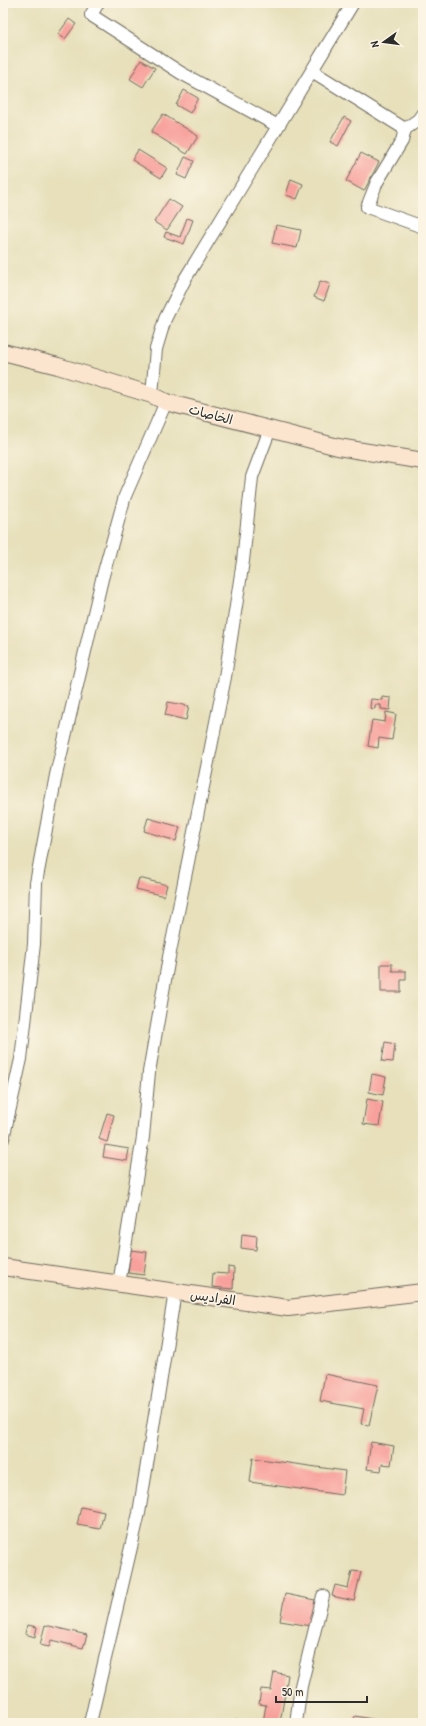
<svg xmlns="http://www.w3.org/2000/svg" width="426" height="1726" font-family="'Patrick Hand','Playpen Sans Arabic',sans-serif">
  <rect width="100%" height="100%" fill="#fcf5e5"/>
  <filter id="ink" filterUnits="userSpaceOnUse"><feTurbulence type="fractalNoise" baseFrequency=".025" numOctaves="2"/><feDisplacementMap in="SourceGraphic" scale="8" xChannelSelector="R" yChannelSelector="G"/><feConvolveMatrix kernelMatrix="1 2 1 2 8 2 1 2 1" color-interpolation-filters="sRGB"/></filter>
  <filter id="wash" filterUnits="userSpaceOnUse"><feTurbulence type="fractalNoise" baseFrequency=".012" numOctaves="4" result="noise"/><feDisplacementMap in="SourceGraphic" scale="16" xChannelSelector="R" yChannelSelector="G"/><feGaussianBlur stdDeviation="0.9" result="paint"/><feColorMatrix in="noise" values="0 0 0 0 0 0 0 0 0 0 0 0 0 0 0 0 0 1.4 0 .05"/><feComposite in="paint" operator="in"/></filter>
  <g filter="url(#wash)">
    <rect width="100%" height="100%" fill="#e7e0bb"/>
    <g id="blocks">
      <path fill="#f8a19c" d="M69,19l7,5 -11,15 -7,-5z
        M141,60l14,8 -12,19 -13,-8z
        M184,90l14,8 -8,15 -14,-8z
        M163,114l35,22 -11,18 -36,-22z
        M344,117l7,4 -13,25 -8,-4z
        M138,150l29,18 -6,10 -29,-18z
        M361,153l18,9 -15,29 -18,-10z
        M185,157l9,4 -8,18 -9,-4z
        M291,179l12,5 -6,15 -11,-4z
        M169,199l13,8 -15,23 -13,-8z
        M187,218l6,2 -9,24 -20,-7 2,-5 14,5z
        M276,225l25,5 -4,18 -25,-5z
        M320,281l10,3 -6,17 -10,-4z
        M382,697l9,1 -1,12 -9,-1v-4h-6v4l-5,-1 1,-9 11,1z
        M168,702l21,4 -3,14 -21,-5z
        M386,712l10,2 -4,26 -13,-2 -1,10 -10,-2 4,-26 13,2z
        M148,818l32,9 -4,14 -32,-10z
        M139,878l28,7 -3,11 -28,-7z
        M381,964h11v7h14v9h-5v12h-20z
        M385,1042l10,2 -2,18 -11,-1z
        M372,1074l14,3 -3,18 -14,-3z
        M367,1099l16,3 -4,24 -16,-2z
        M107,1113l7,2 -7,27 -8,-3z
        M105,1145l24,4 -2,12 -24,-4z
        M242,1234l15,2 -1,14 -15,-2z
        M131,1250l16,2 -3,23 -16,-2z
        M228,1267l6,1 -1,21 -21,-2 1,-14 15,1z
        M325,1374l53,11 -9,40 -8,-1 3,-15 -44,-8z
        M371,1442l23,4 -3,19 -9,-1 -1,7 -14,-2z
        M253,1458l92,13 -3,24 -92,-13z
        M81,1507l23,5 -4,17 -23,-4z
        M352,1571l9,1 -7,29 -22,-5 3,-11 13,3z
        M285,1594l30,6 -4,26 -31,-5z
        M27,1625l10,2 -2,10 -10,-3z
        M45,1625l42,10 -4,13 -32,-8 -2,7 -9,-2z
        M274,1672l14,3 -8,48 -17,-1 3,-17 -7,-1 2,-15 10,1z
        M355,1716l33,6 -1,1h-34z
        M235,1719l15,2v2h-16z"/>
    </g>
  </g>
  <g filter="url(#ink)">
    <use href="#blocks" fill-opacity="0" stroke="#6d6a5d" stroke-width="1"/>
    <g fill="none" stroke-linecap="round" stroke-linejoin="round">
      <g stroke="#6d6a5d" stroke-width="14">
        <path id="street" d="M98,3l-7,12 90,58 97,53
          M312,71l93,58 -3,12 -25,41 -10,25 56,20
          M405,129l13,-9 5,-7
          M152,395l4,-46 9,-30 20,-40 168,-276
          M3,1139l18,-80 13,-115 2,-61 20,-108 46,-196 23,-83 41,-94
          M119,1284l24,-147 6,-65 20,-115 56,-280 18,-116 9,-84 18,-48
          M90,1723l49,-210 36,-221
          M296,1723l5,-37 22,-90"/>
      </g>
      <g stroke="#6d6a5d" stroke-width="18">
        <path id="secondary" d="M3,352l55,14 94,29 14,7 172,45 85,14
          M3,1267l285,41 135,-16"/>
      </g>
      <use href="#street" stroke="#fff" stroke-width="12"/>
      <use href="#secondary" stroke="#fce5cf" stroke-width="16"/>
    </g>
  </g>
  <g text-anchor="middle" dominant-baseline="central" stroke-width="3" stroke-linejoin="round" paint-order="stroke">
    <g font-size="13" fill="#2b2b2b" stroke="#fcf5e5">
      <text transform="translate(211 414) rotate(15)">الخاصات</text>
      <text transform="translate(213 1297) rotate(8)">الفراديس</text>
    </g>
  </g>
  <rect width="426" height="1726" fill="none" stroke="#fcf5e5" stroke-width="16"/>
  <g transform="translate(384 42) rotate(256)" stroke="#fcf5e5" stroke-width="3" paint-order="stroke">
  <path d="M0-3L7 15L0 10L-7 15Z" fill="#2b2b2b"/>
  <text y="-6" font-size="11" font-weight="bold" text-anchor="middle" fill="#2b2b2b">N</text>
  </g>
  <path d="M276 1696v6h91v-6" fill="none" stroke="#2b2b2b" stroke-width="2"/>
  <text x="282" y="1696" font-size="12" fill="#2b2b2b" stroke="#fcf5e5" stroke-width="3" paint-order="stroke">50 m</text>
</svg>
